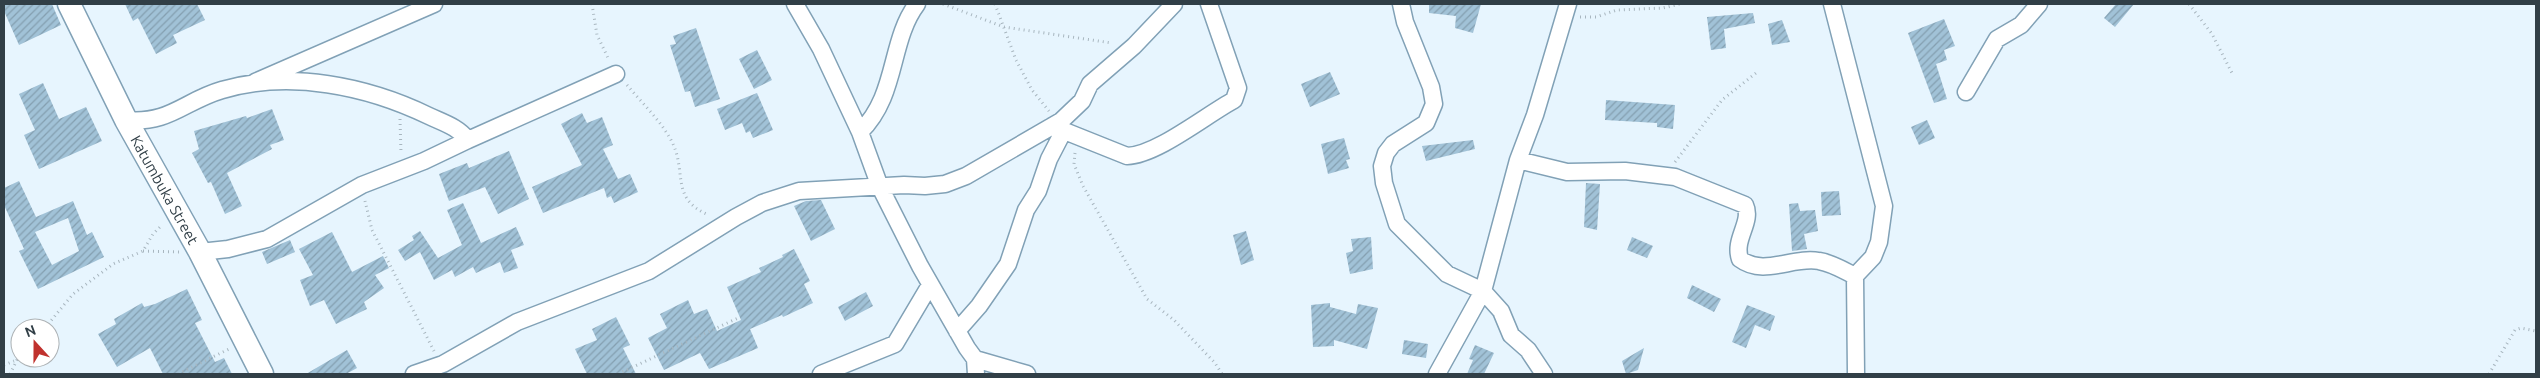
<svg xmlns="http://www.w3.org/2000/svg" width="2540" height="378" font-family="Ubuntu,sans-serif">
  <defs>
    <pattern id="building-hatch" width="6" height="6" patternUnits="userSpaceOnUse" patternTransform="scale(1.25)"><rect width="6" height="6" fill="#a1c2d7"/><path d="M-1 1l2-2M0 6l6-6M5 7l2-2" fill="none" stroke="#849fb0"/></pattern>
  </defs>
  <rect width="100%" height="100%" fill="#e7f5fe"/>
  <path fill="url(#building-hatch)" fill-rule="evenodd" d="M4,4h48l9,21 -42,20 -15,-34z
    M125,4h72l8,16 -32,15 4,8 -21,11 -18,-36 -5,3z
    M1429,4h52l-8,29 -18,-5 1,-12 -27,-3z
    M2116,4h18l-19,23 -11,-9z
    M1753,13l2,10 -31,6 2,19 -15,2 -4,-33z
    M1944,19l11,27 -11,4 3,10 -11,4 11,35 -13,4 -26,-70z
    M1782,20l8,22 -18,3 -4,-21z
    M696,28l24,71 -25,8 -5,-16 -5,1 -15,-47 6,-1 -3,-8z
    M757,50l15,30 -18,9 -15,-30z
    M1330,72l10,22 -30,13 -9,-23z
    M43,83l16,36 27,-12 16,34 -63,28 -15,-34 11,-5 -16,-36z
    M757,93l16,37 -20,8 -3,-7 -4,2 -4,-10 -17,7 -8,-21z
    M1606,100l69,5 -2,24 -16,-2v-4l-52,-3z
    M272,109l12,31 -14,5 2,4 -45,24 15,33 -17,8 -14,-32 -3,1 -16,-30 7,-4 -5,-18 52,-15 1,2z
    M582,113l5,10 15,-6 11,28 -10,4 15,30 12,-5 8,18 -24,11 -3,-7 -4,2 -3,-10 -61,25 -11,-26 50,-22 -21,-41z
    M1927,120l8,18 -16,7 -8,-18z
    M1344,138l6,21 -4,1 3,8 -21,6 -7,-30z
    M1473,140l2,9 -49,12 -4,-15z
    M509,151l20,48 -31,15 -13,-27 -36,14 -10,-27 28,-11 2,5z
    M19,181l17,36 37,-16 14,34 5,-3 12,25 -66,32 -19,-38 5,-2 -20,-44v-17zM68,218l11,33 -27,14 -17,-33z
    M1586,183l14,1 -3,46 -13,-3z
    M1839,191l2,24 -19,1 -1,-24z
    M821,200l14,29 -24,12 -17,-35 12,-5z
    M463,203l18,40 35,-16 8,18 -13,5 7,18 -14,5 -4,-11 -24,11 -3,-6 -18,10 -3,-7 -18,10 -14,-28 -15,9 -7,-11 16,-10 -2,-4 8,-5 18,27 24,-13 -15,-35z
    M1798,203l2,8 15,-1 3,21 -14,3 3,15 -15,2 -3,-47z
    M1246,231l8,29 -13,5 -8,-30z
    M332,232l20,40 31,-16 6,12 -14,7 9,13 -20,14 3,7 -31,15 -12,-24 -14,6 -10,-26 13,-5 -14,-26z
    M1371,237l2,32 -23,5 -4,-21 7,-2 -2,-12z
    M1632,237l21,9 -6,12 -20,-8z
    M290,240l5,12 -28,12 -5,-12z
    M794,249l16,32 -6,3 9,19 -30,14 -1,-2 -32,14 8,19 -49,21 -9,-16 -36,17 -16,-32 19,-10 -7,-14 28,-14 6,14 13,-5 10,22 24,-11 -14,-33 34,-15 -2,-4 24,-11 -1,-2z
    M1692,285l29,14 -7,13 -27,-14z
    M187,289l15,31 -7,3 20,39 9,-4 8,16h-69l-13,-26 -33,19 -19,-33 18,-10 -2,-5 28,-16 2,4 11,-3z
    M866,292l7,14 -28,15 -7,-14z
    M1330,303v4l26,7 2,-10 20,4 -11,41 -33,-9v6l-21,1 -2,-42z
    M1747,305l28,11 -5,15 -15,-6 -9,23 -14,-6z
    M616,317l14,28 -7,3 13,26h-49l-12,-25 22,-9 -5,-11z
    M1404,340l24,4 -2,14 -24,-4z
    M1475,345l19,8 -10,21h-17l6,-14 -4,-1z
    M1644,348l-6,22 -12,4 -4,-13z
    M347,350l10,18 -11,6h-40z"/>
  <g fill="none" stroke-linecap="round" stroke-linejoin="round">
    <g stroke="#81a1b6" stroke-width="19">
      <path id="minor" d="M795,4l26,45 39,83 20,55 40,79 47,82 8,11 52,15
        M1401,4l4,18 26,65 3,17 -8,19 -33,21 -7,9 -4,13 2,17 13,41 50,50 36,17 18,20 10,24 17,15 16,24
        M1832,4l52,202 -5,36 -6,15 -18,19 1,98
        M255,82l179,-78
        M1966,92l31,-53 24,-14 18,-21
        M126,120c44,4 58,-19 96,-30 68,-20 145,-4 207,26 15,7 29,11 39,24l148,-66
        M1052,126l75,30c30,-1 79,-41 107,-56l4,-12 -29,-84
        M860,132c38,-37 29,-91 57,-128
        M1518,160l49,12 58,-1 50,6 70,28c8,17 -12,34 -5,54 24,18 53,-3 79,2 13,2 24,9 36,15
        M200,252l28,-3 39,-10 95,-54 62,-24 44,-21
        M957,331l22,-25 29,-42 18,-54 12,-19 11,-32 14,-27
        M975,359l1,15
        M414,374l29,-10 74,-42 132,-51 87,-54 26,-14 37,-12 105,-6 21,1 20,-2 21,-8 95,-55 21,-20 8,-17 44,-38 40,-42
        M821,374l74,-30 35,-59
        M1437,374l46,-83 35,-131 17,-45 33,-111"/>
    </g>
    <g stroke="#81a1b6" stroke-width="25">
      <g id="secondary">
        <path id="s1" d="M69,4l57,116 74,132 62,122"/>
      </g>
    </g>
    <path stroke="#a8b6bf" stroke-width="3" stroke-dasharray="1 4" stroke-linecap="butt" d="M592,4l5,31 12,25
      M943,4l61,23 108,16
      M995,4l21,56 16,30 17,21
      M2189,4l23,30 21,41
      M1580,17h16l21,-7 46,-2 17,-4
      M627,85c15,18 33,35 44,55 17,31 -2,59 38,75
      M400,119l1,34
      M1075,153l-1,11 9,22 64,113 27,21 41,43 7,11
      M1675,162l47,-62 34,-27
      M365,201l7,29 62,121
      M143,251l36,1
      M45,328l28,-34 40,-30 30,-13 10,-17 9,-9
      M4,365l10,-4
      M10,374l10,-20
      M178,374l51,-25
      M618,374l120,-56
      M2489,374l26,-44 6,-2 15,3"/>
    <use href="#minor" stroke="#fff" stroke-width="16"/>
    <use href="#secondary" stroke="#fff" stroke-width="22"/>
  </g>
  <g text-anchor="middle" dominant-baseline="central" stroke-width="4" stroke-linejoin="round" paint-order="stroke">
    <g font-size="15" fill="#313f47" stroke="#fff">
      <text stroke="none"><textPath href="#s1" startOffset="209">Katumbuka Street</textPath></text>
    </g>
  </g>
  <rect width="2540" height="378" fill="none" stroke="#313f47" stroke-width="10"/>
  <g transform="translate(35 343) rotate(339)"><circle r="24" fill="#ffffff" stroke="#adb2b5"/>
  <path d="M0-4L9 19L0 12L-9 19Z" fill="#c0322e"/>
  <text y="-8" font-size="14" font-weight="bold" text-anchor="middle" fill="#313f47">N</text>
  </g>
</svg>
